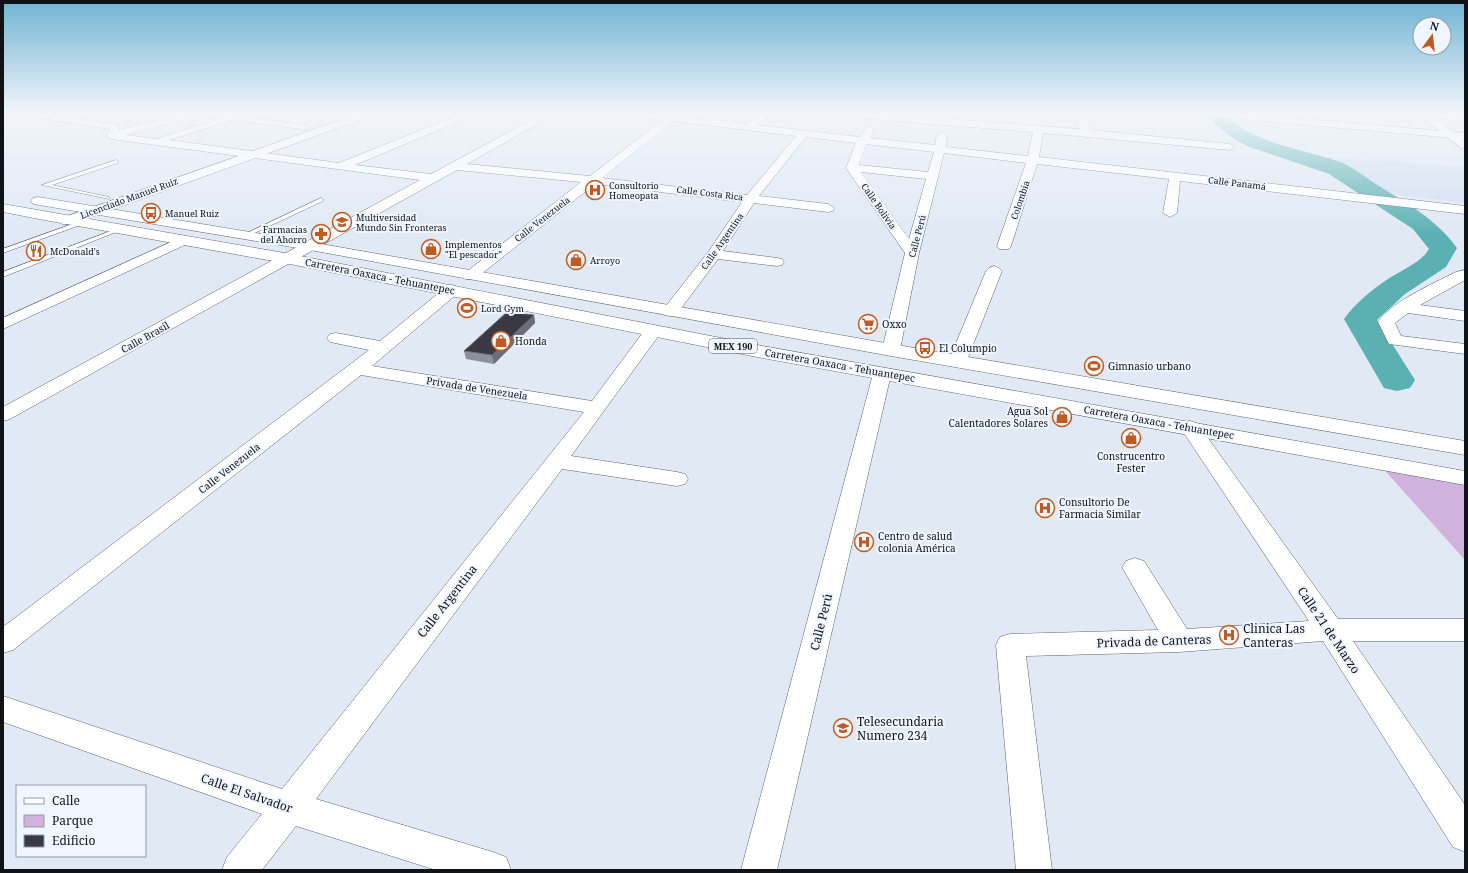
<svg xmlns="http://www.w3.org/2000/svg" width="1468" height="873" font-family="'Noto Serif',serif">
  <rect width="100%" height="100%" fill="#e0e9f4"/>
  <path fill="#d2dff1" d="M1327,157l138,10v36l-86,-11z"/>
  <path fill="#d1b2dd" d="M1380,465l85,16v79z"/>
  <g fill="none" stroke-linecap="round" stroke-linejoin="round">
    <path fill="#5bb1b2" fill-rule="evenodd" d="M1209,112h18c15,31 88,39 118,52 12,6 23,15 34,22 29,18 57,33 78,62l-11,19 -41,27 -28,26 38,60 -5,8 -13,3 -13,-3 -40,-69c10,-14 26,-28 41,-38 14,-10 35,-17 44,-32l-16,-20 -84,-55 -82,-28 -16,-9 -17,-14z"/>
    <g stroke="#5b626c" stroke-width="1">
      <path id="lane" d="M438,112h11l18,3 -2,1z
        M116,160l3,2 -1,1 -66,22 57,12v2l-67,-14z
        M321,198l3,2 -1,1 -75,35 -5,-1z
        M81,221l3,2 -1,1 -80,29v-4z
        M116,229l5,1 -118,47v-5z"/>
    </g>
    <g stroke="#5b626c" stroke-width="1">
      <path id="street" d="M15,112h21l77,12 6,3v3l69,-18h23l94,13 4,1 1,2 -1,2 -77,-10 -63,20 170,23 127,-51h13l-2,2 -122,51 76,9 115,-62h12l-91,52 123,12 72,-56 -43,-5 -5,-3h28l105,12 14,-12h10l-14,13 103,12 6,-9 4,-1 5,3 -5,8 65,7 2,-10 5,-3 5,3 -1,12 82,9 5,-24 -212,-17 -5,-3h38l226,17 -6,-17h10l6,18 140,14 5,3 -5,3 -187,-17 -4,24 426,49v8l-285,-33 -3,32 -7,4 -7,-4 6,-34 -132,-15 -26,82 -2,3h-10l-2,-3 29,-83 -82,-10 -25,100 -19,97 -3,4 -6,1 -6,-1 -3,-4 23,-97 -59,-85 10,-25 -50,-6 -47,59 69,8 6,4 -1,3 -5,1 -74,-9 -31,48 54,7 5,1 2,3 -2,3 -5,1 -59,-7 -42,56 -6,1 -6,-1 -2,-4 47,-60 33,-49 -147,-18 -120,95h-10l-3,-3 3,-3 116,-91 -124,-12 -447,249 -7,2v-14l417,-227 -309,-41 -5,-3 4,-7 -90,-14zM199,116l20,3 -63,20 -30,-4zM673,121l123,15 -49,59 -145,-17zM866,144l68,8 -6,20 -69,-7zM861,172l65,7 -17,60z
        M1189,112h35l241,21v6l-271,-24z
        M1426,113l39,2v6l-42,-3 -2,-2 2,-2z
        M182,237l5,1 2,3 -2,3 -184,85v-11z
        M994,266l5,2 3,3 -35,89 -3,4 -6,1 -6,-1 -3,-4 37,-89 3,-3z
        M1465,270v10l-45,25 45,6v10l-57,-8 -13,10 6,13 64,8v10l-76,-10 -11,-22c13,-20 56,-39 78,-50z
        M452,285l6,2 2,3 -2,3 -86,73 220,35 55,-74 6,-1 6,1 3,4 -91,125 106,16 8,2 3,5 -3,5 -8,2 -115,-17 -246,330 177,53 13,5 5,13h-75l-140,-44 -34,44h-40l5,-13 35,-43 -259,-92v-26l279,93 302,-377 -223,-37 -348,275 -10,3v-26l366,-277 -39,-8 -3,-4 3,-4 6,-1 44,8 66,-54z
        M882,368l7,2 2,4 -114,496h-36l132,-496 2,-4z
        M1190,421l7,2 141,196h127v22h-112l112,164v47l-12,-5 -130,-206 -144,11 -153,4 26,214h-36l-20,-225 4,-8 10,-3 148,-4 -36,-63 4,-6 9,-3 9,3 43,68 122,-8 -129,-194 3,-4z"/>
    </g>
    <g stroke="#5b626c" stroke-width="1">
      <path id="secondary" d="M364,112h14l-1,2 -305,110h-10l-2,-3 2,-3z
        M1415,112h11l39,29v8l-4,-1z"/>
    </g>
    <g stroke="#5b626c" stroke-width="1">
      <path id="primary" d="M3,112h7l-7,3z
        M38,197l272,45 581,102 574,97v14l-574,-99 -581,-106 -277,-46 -2,-3 2,-3z
        M3,204l287,50 467,91 708,126v14l-708,-128 -467,-93 -251,-45 -36,-7z"/>
    </g>
    <use href="#lane" fill="#fff" fill-rule="evenodd"/>
    <use href="#street" fill="#fff" fill-rule="evenodd"/>
    <use href="#secondary" fill="#fff" fill-rule="evenodd"/>
    <use href="#primary" fill="#fff" fill-rule="evenodd"/>
  </g>
  <path fill="#8c919c" d="M534,315l1,8 -41,41 -28,-5 -2,-8z"/>
  <path fill="#6b6e79" d="M534,315l1,8 -41,41 -2,-9z"/>
  <path fill="#393944" stroke="#6b6e79" d="M507,312l27,3 -42,40 -28,-4z"/>
  <linearGradient id="sky" x2="0" y2="1"><stop stop-color="#6fb3d2"/><stop offset="0.48" stop-color="#f1f5fa"/><stop offset="1" stop-color="#f1f5fa" stop-opacity="0"/></linearGradient>
  <rect width="1468" height="234" fill="url(#sky)"/>
  <defs>
    <g id="hospital-ring" transform="scale(1)"><circle r="9.5" fill="#eff6ff" stroke="#be5b21" stroke-width="1.5"/><path d="M-5-5h3v3.5h4V-5h3V5h-3V1.5h-4V5h-3Z" fill="#be5b21"/></g>
    <g id="bus-ring" transform="scale(1)"><circle r="9.5" fill="#eff6ff" stroke="#be5b21" stroke-width="1.5"/><path d="M-5-6H5V4H4V6H2V4H-2V6H-4V4H-5ZM-3.5-4V0h7V-4ZM-3.5 1.2v1.5H-2V1.2ZM2 1.2v1.5H3.5V1.2Z" fill="#be5b21"/></g>
    <g id="university-ring" transform="scale(1)"><circle r="9.5" fill="#eff6ff" stroke="#be5b21" stroke-width="1.5"/><path d="M0-5L7-2L0 1L-7-2ZM-4 1L0 2.5L4 1V4Q0 6-4 4Z" fill="#be5b21"/></g>
    <g id="pharmacy-ring" transform="scale(1)"><circle r="9.5" fill="#eff6ff" stroke="#be5b21" stroke-width="1.5"/><path d="M-2-6h4v4h4v4h-4v4h-4v-4h-4v-4h4Z" fill="#be5b21"/></g>
    <g id="shop-ring" transform="scale(1)"><circle r="9.5" fill="#eff6ff" stroke="#be5b21" stroke-width="1.5"/><path d="M-5-2.5h2.3a2.7 3.5 0 0 1 5.4 0H5L5.5 6h-11ZM-1.5-2.5h3a1.5 2.3 0 0 0-3 0Z" fill="#be5b21"/></g>
    <g id="restaurant-ring" transform="scale(1)"><circle r="9.5" fill="#eff6ff" stroke="#be5b21" stroke-width="1.5"/><path d="M-5-6h1v4h1v-4h1v4h1v-4h1v5L-1.5 .5V6h-2V.5L-5-1ZM5-6V6H3V1.5H1.5Q1.5-4 5-6Z" fill="#be5b21"/></g>
    <g id="stadium-ring" transform="scale(1)"><circle r="9.5" fill="#eff6ff" stroke="#be5b21" stroke-width="1.5"/><path d="M0-5a6.5 5 0 1 0 0 10a6.5 5 0 1 0 0-10ZM-3.5-1.8h7v3.6h-7Z" fill="#be5b21"/></g>
    <g id="supermarket-ring" transform="scale(1)"><circle r="9.5" fill="#eff6ff" stroke="#be5b21" stroke-width="1.5"/><path d="M-6-5.5h2.5l.6 2H6L4.5 2H-2.5L-4.4-4H-6ZM-1.5 3.2a1.3 1.3 0 1 0 .1 0ZM3 3.2a1.3 1.3 0 1 0 .1 0Z" fill="#be5b21"/></g>
    <g id="school-ring" transform="scale(1)"><circle r="9.5" fill="#eff6ff" stroke="#be5b21" stroke-width="1.5"/><path d="M0-5L7-2L0 1L-7-2ZM-4 1L0 2.5L4 1V4Q0 6-4 4Z" fill="#be5b21"/></g>
  </defs>
  <g fill-rule="evenodd">
    <use href="#hospital-ring" x="595" y="190"/>
    <use href="#bus-ring" x="151" y="213"/>
    <use href="#university-ring" x="342" y="222"/>
    <use href="#pharmacy-ring" x="321" y="234"/>
    <use href="#shop-ring" x="431" y="249"/>
    <use href="#restaurant-ring" x="36" y="251"/>
    <use href="#shop-ring" x="576" y="260"/>
    <use href="#stadium-ring" x="467" y="308"/>
    <use href="#supermarket-ring" x="868" y="324"/>
    <use href="#shop-ring" x="501" y="341"/>
    <use href="#bus-ring" x="925" y="348"/>
    <use href="#stadium-ring" x="1094" y="366"/>
    <use href="#shop-ring" x="1062" y="417"/>
    <use href="#shop-ring" x="1131" y="438"/>
    <use href="#hospital-ring" x="1045" y="508"/>
    <use href="#hospital-ring" x="864" y="542"/>
    <use href="#hospital-ring" x="1229" y="635"/>
    <use href="#school-ring" x="843" y="728"/>
  </g>
  <g text-anchor="middle" dominant-baseline="central" stroke-width="4" stroke-linejoin="round" paint-order="stroke">
    <g font-size="9" fill="#0f1216" stroke="#eff6ff">
      <text transform="translate(1237 183) rotate(7)">Calle Panamá</text>
      <text transform="translate(710 193) rotate(7)">Calle Costa Rica</text>
      <text transform="translate(129 198) rotate(-20)">Licenciado Manuel Ruiz</text>
      <text transform="translate(1020 200) rotate(-71)">Colombia</text>
      <text transform="translate(879 206) rotate(55)">Calle Bolivia</text>
      <text transform="translate(542 219) rotate(-38)">Calle Venezuela</text>
      <text transform="translate(917 236) rotate(-75)">Calle Perú</text>
      <text transform="translate(722 241) rotate(-55)">Calle Argentina</text>
    </g>
    <g font-size="9" fill="#0f1216" stroke="#eff6ff" text-anchor="start">
      <text x="609" y="185">Consultorio<tspan x="609" dy="10">Homeopata</tspan></text>
      <text x="165" y="213">Manuel Ruiz</text>
      <text x="356" y="217">Multiversidad<tspan x="356" dy="10">Mundo Sin Fronteras</tspan></text>
      <text x="307" y="229" text-anchor="end">Farmacias<tspan x="307" dy="10">del Ahorro</tspan></text>
      <text x="445" y="244">Implementos<tspan x="445" dy="10">"El pescador"</tspan></text>
      <text x="50" y="251">McDonald's</text>
      <text x="590" y="260">Arroyo</text>
      <text x="481" y="308">Lord Gym</text>
    </g>
    <rect fill="#eff6ff" stroke="#52565c" stroke-width="1" x="709" y="339" width="48" height="14" rx="3"/>
    <g font-size="9" font-weight="bold" fill="#0f1216">
      <text x="733" y="346">MEX 190</text>
    </g>
    <g font-size="10" fill="#0f1216" stroke="#eff6ff">
      <text transform="translate(380 276) rotate(11)">Carretera Oaxaca - Tehuantepec</text>
      <text transform="translate(145 337) rotate(-29)">Calle Brasil</text>
      <text transform="translate(840 365) rotate(10)">Carretera Oaxaca - Tehuantepec</text>
      <text transform="translate(477 388) rotate(9)">Privada de Venezuela</text>
      <text transform="translate(1159 422) rotate(10)">Carretera Oaxaca - Tehuantepec</text>
      <text transform="translate(229 468) rotate(-38)">Calle Venezuela</text>
    </g>
    <g font-size="10" fill="#0f1216" stroke="#eff6ff" text-anchor="start">
      <text x="882" y="324">Oxxo</text>
      <text x="515" y="341">Honda</text>
      <text x="939" y="348">El Columpio</text>
      <text x="1108" y="366">Gimnasio urbano</text>
      <text x="1048" y="411" text-anchor="end">Agua Sol<tspan x="1048" dy="12">Calentadores Solares</tspan></text>
      <text x="1131" y="456" text-anchor="middle">Construcentro<tspan x="1131" dy="12">Fester</tspan></text>
      <text x="1059" y="502">Consultorio De<tspan x="1059" dy="12">Farmacia Similar</tspan></text>
      <text x="878" y="536">Centro de salud<tspan x="878" dy="12">colonia América</tspan></text>
    </g>
    <g font-size="12" fill="#0f1216" stroke="#eff6ff">
      <text transform="translate(447 601) rotate(-52)">Calle Argentina</text>
      <text transform="translate(821 622) rotate(-76)">Calle Perú</text>
      <text transform="translate(1329 630) rotate(56)">Calle 21 de Marzo</text>
      <text transform="translate(1154 641) rotate(-2)">Privada de Canteras</text>
      <text transform="translate(247 793) rotate(19)">Calle El Salvador</text>
    </g>
    <g font-size="12" fill="#0f1216" stroke="#eff6ff" text-anchor="start">
      <text x="1243" y="628">Clinica Las<tspan x="1243" dy="14">Canteras</tspan></text>
      <text x="857" y="721">Telesecundaria<tspan x="857" dy="14">Numero 234</tspan></text>
    </g>
  </g>
  <rect width="1468" height="873" fill="none" stroke="#0f1216" stroke-width="8"/>
  <rect x="16" y="785" width="130" height="72" fill="#eff6ff" stroke="#959ba2"/>
  <rect x="24" y="798" width="20" height="6" fill="#ffffff" stroke="#959ba2"/>
  <text x="52" y="805" font-size="12" fill="#0f1216">Calle</text>
  <rect x="24" y="815" width="20" height="12" fill="#d1b2dd" stroke="#959ba2"/>
  <text x="52" y="825" font-size="12" fill="#0f1216">Parque</text>
  <rect x="24" y="835" width="20" height="12" fill="#393944" stroke="#959ba2"/>
  <text x="52" y="845" font-size="12" fill="#0f1216">Edificio</text>
  <g transform="translate(1432 36) rotate(15)"><circle r="19" fill="#eff6ff" stroke="#959ba2"/>
  <path d="M0-3L7 15L0 10L-7 15Z" fill="#be5b21"/>
  <text y="-6" font-size="11" font-weight="bold" text-anchor="middle" fill="#0f1216">N</text>
  </g>
</svg>
